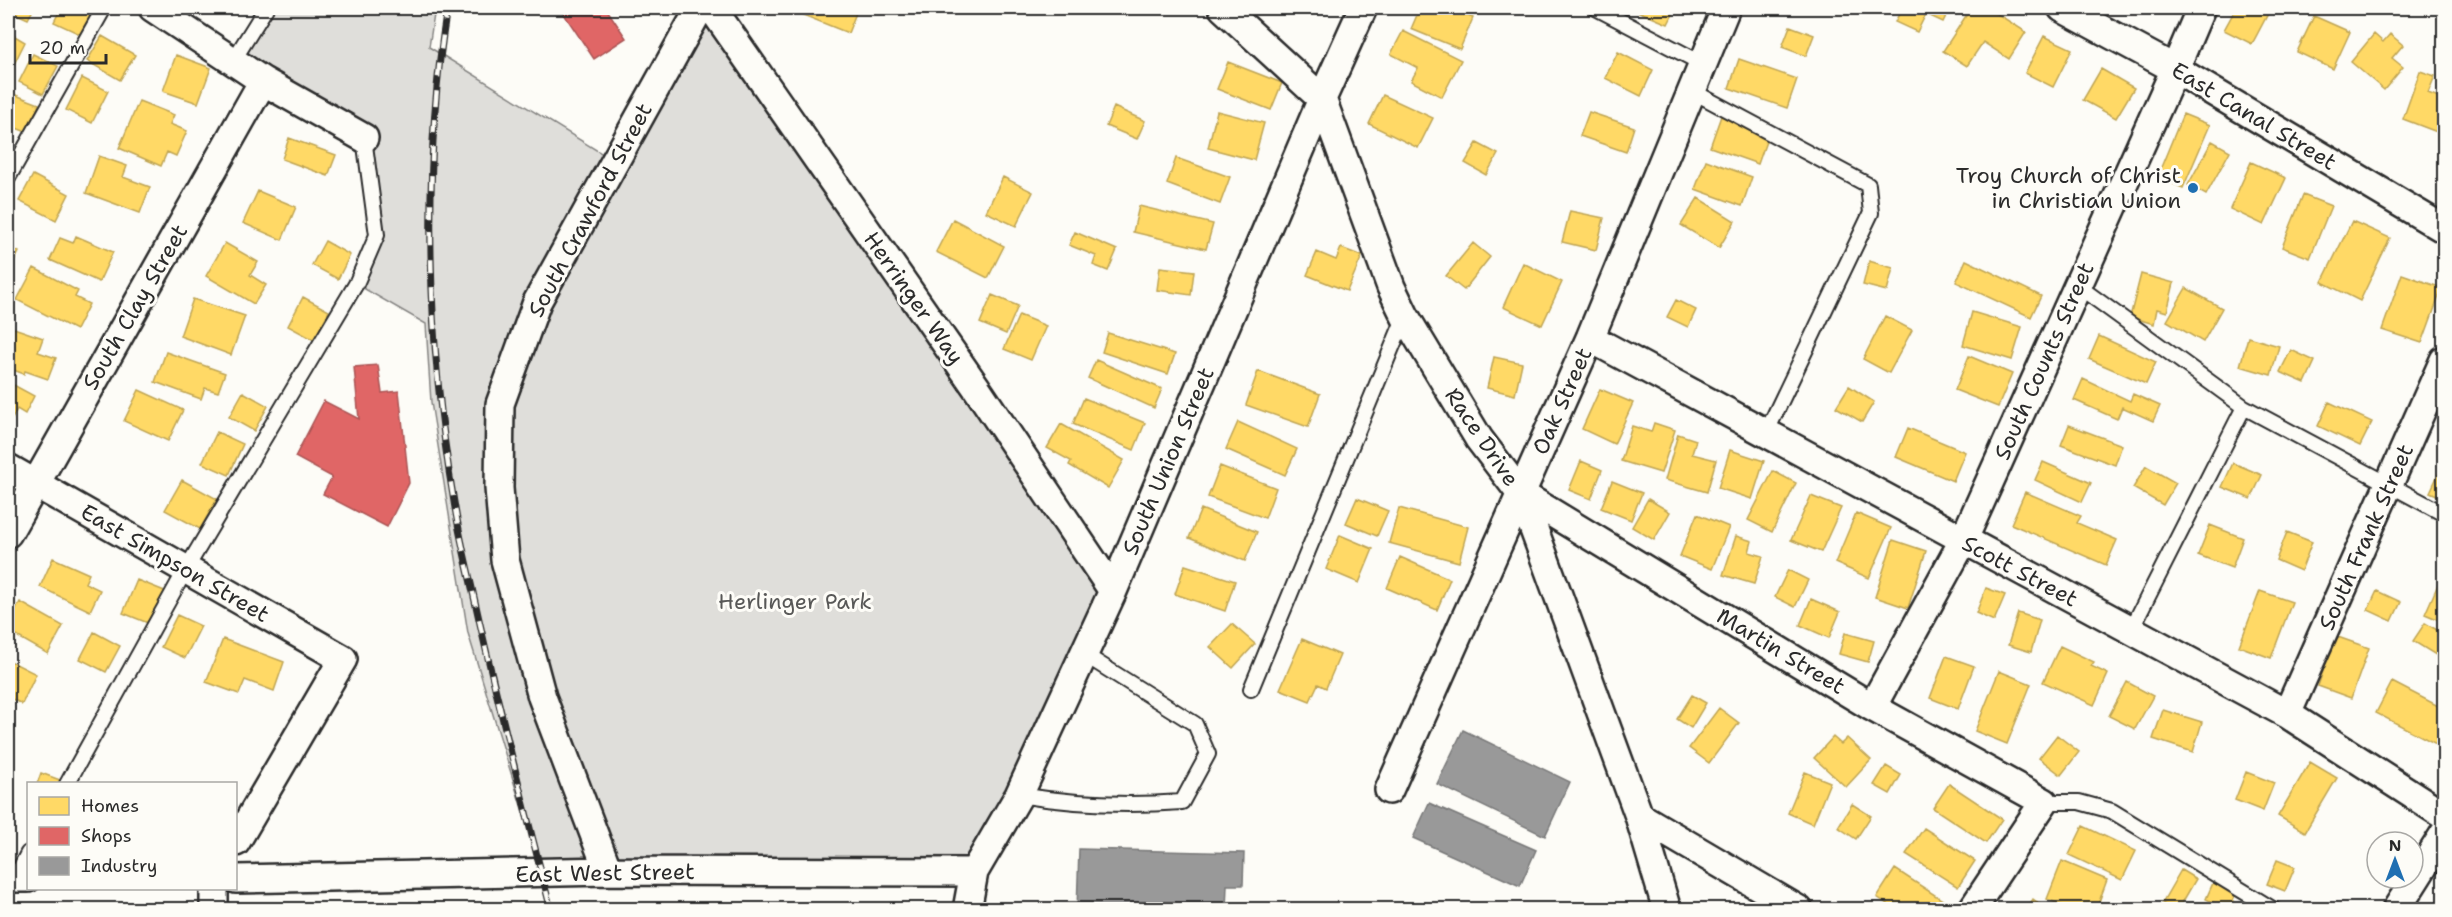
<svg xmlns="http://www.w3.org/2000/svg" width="2452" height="917" font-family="'Shantell Sans',sans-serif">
  <rect width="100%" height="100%" fill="#fdfcf7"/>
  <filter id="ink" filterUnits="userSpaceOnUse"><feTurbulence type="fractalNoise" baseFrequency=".0167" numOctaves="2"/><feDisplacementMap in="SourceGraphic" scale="12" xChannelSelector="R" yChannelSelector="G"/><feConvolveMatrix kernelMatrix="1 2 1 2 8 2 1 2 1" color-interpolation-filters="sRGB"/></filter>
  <g filter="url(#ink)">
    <path fill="#dfdeda" stroke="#858482" stroke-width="1.5" d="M266,8h169l-6,39 185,114 86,-153 413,583 -139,281 -432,2 -74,-241 -37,-231 -5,-78 -70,-40 21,-49 -13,-97 -131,-77z"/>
    <path fill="#ffd966" stroke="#bfa554" stroke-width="1.5" d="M8,8h26l-6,11 -20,-9z
      M61,8h35l-14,27 -28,-13z
      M786,8h72l-10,25z
      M1420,8h28l25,10 -13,31 -49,-20z
      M1630,8h46l-8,16z
      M1902,8h48l-7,14 -17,-8 -9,18 -22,-10z
      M1971,8h17l38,24 -17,27 -26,-17 -16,24 -24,-15z
      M2236,8h35l-19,36 -28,-14z
      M2314,16l36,16 -17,37 -36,-17z
      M1790,26l24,9 -8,21 -24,-9z
      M1403,31l58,29 -19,37 -31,-16 7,-13 -27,-14z
      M8,32l17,10 -17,34z
      M2374,34l9,8 7,-8 13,11 -11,13 11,9 -19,23 -33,-28z
      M102,36l33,19 -15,25 -33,-19z
      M2044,36l28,13 -19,38 -28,-14z
      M1618,52l35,18 -12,26 -36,-18z
      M33,54l25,12 -15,28 -24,-12z
      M176,55l35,13 -13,35 -35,-12z
      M1739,59l58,20 -10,29 -58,-20z
      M1228,62l54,21 -11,27 -54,-21z
      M2101,69l33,19 -18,30 -33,-18z
      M2420,71l15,5 -7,17 16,6v11l-7,22 -34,-13z
      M82,78l26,13 -16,32 -26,-13z
      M13,94l26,10 -10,29 -21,-8v-18z
      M1383,95l50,23 -15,30 -49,-24z
      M139,101l35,14 -4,9 17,7 -11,25 -9,-4 -6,14 -42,-18z
      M1114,107l31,14 -8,18 -31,-13z
      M1217,111l47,12 -10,37 -46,-12z
      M1589,112l45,15 -8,25 -46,-16z
      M2183,114l27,11 -27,63 -26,-11z
      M1721,116l48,17 -11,31 -48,-17z
      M289,138l47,17 -8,21 -46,-17z
      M2212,141l18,10 -24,44 -18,-10z
      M1477,143l21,11 -12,21 -21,-12z
      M99,156l28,10 -4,11 27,10 -10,26 -54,-20z
      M1176,158l54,19 -10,27 -53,-20z
      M1706,160l46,17 -10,29 -47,-17z
      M2251,162l35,16 -22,47 -34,-16z
      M33,175l36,19 -13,26 -37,-19z
      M1003,177l30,15 -17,34 -30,-14z
      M258,191l38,16 -14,33 -39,-17z
      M2303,195l28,11 -21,52 -28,-11z
      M1698,198l37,23 -16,27 -38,-23z
      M1139,206l74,18 -7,25 -73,-17z
      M1570,211l34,7 -8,32 -34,-8z
      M953,219l51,27 -16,32 -52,-26z
      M2352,221l38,17 -30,63 -38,-19z
      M1075,232l42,18 -9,21 -15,-6 3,-9 -27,-11z
      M76,236l37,16 -14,30 -49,-22 10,-22 13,5z
      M325,241l25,14 -12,24 -26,-14z
      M225,243l33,19 -8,13 16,10 -12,19 -48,-28z
      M1473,243l17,14 -26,33 -18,-14z
      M8,246l11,6 -11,22z
      M1341,248l21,8 -15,35 -40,-16 10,-23 19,8z
      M1966,260l75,36 -10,21 -75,-35z
      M1869,261l24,7 -6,23 -24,-6z
      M1523,263l39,19 -20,43 -39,-18z
      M1160,267l34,4 -3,24 -34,-5z
      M34,268l44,23 -3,6 14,7 -13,26 -59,-30z
      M2141,274l33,9 -7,29 -10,-3 -3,15 -24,-7z
      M2402,274l40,14 -20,55 -40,-13z
      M2186,288l36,20 -19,34 -36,-21z
      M992,295l26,11 -12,28 -26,-11z
      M303,297l26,14 -15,29 -26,-14z
      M193,299l52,17 -14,39 -51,-19z
      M1676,300l20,10 -8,17 -21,-10z
      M1972,312l50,15 -10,33 -49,-15z
      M1019,315l27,11 -15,34 -27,-11z
      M1885,316l27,14 -23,43 -26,-14z
      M8,326l35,12 -5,14 18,6 -8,21 -23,-8 -1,3 -16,-6z
      M1108,333l67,21 -7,20 -66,-22z
      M2099,336l57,26 -10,22 -57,-25z
      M2248,337l31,9 -8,29 -31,-9z
      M2291,350l24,11 -10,22 -25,-11z
      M166,352l59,21 -7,19 -13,-4 -4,11 -46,-17z
      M1969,356l43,18 -14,33 -43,-17z
      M1494,357l28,6 -7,32 -28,-7z
      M1096,360l66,29 -8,19 -66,-30z
      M1258,371l62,23 -12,33 -62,-22z
      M2083,379l47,22 3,-7 27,12 -7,15 -31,-14 -5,12 -43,-19z
      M8,382l26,14 -9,18 -8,-5 -9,18z
      M1849,386l25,16 -12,20 -26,-15z
      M1600,389l33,14 -19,41 -32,-15z
      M139,390l44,20 -15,31 -44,-20z
      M243,392l25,14 -14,25 -25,-14z
      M1084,398l61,25 -11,27 -61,-26z
      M2329,402l43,20 -12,24 -42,-20z
      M1238,422l59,27 -12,26 -59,-26z
      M1654,423l21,7 -14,43 -40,-12 11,-35 19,6z
      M1061,424l63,36 -16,28 -39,-23 2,-4 -24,-13z
      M2069,425l53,20 -7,20 -54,-20z
      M1908,428l57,24 -12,29 -57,-24z
      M217,432l26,12 -14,31 -27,-12z
      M1678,434l18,6 -4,14 24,6 -9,32 -42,-12z
      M1730,450l34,11 -12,38 -34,-11z
      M1581,461l21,9 -11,29 -22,-9z
      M2043,462l48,21 -9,19 -47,-22z
      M2444,462v36l-14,-6z
      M2233,463l29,12 -11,24 -29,-12z
      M1220,466l56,22 -11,30 -57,-21z
      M2146,466l30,17 -13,22 -30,-17z
      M1773,471l23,12 -24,49 -24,-12z
      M182,480l35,19 -17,30 -35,-19z
      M1612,481l30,12 -11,27 -30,-12z
      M2025,492l56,24 -4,7 40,17 -11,25 -95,-41z
      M1811,496l30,12 -20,44 -30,-12z
      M1357,498l31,13 -11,25 -31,-13z
      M1648,499l22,13 -16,28 -22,-13z
      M1399,508l69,19 -9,35 -70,-19z
      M1201,509l56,23 -12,29 -56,-23z
      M1856,513l35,15 -22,50 -34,-15z
      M1697,514l32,13 -17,42 -32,-13z
      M2210,525l33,13 -11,30 -34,-13z
      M2287,532l25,10 -11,29 -25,-11z
      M1340,535l33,14 -14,34 -33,-14z
      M1736,536l16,5 -3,11 14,4 -9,28 -31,-9z
      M1893,540l33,11 -18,57 -33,-11z
      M1400,557l50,22 -13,31 -50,-22z
      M53,558l36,16 -4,9 15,7 -10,21 -50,-24z
      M1185,565l50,16 -10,30 -50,-17z
      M1788,570l20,10 -13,27 -20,-10z
      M137,580l30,12 -14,33 -30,-12z
      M2440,580l4,2v40l-19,-8z
      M1986,588l19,7 -11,26 -18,-8z
      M2260,591l32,11 -21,56 -32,-12z
      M2377,591l24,11 -9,19 -24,-11z
      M1811,599l29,13 -11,26 -29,-13z
      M20,602l43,24 -15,28 -40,-23v-6z
      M2018,613l22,7 -9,32 -23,-7z
      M177,615l24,11 -16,32 -24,-11z
      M2425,623l19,11v14l-5,9 -26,-16z
      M1232,624l23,20 -22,24 -23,-21z
      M94,632l26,14 -14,26 -26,-13z
      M1845,633l29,8 -6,21 -29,-8z
      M2335,636l34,12 -18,50 -33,-12z
      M223,639l61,23 -10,29 -29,-11 -6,14 -33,-12z
      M1302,639l38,16 -14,33 -8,-4 -8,17 -30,-12z
      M2060,646l34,16 -3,4 17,8 -14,31 -51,-23z
      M1946,656l28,10 -16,43 -28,-11z
      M8,660l28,14 -14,30 -14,-7z
      M1999,671l32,13 -24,60 -32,-13z
      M2127,682l26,14 -18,33 -26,-13z
      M2392,682l52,27v28l-4,9 -64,-33z
      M1692,695l14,8 -15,25 -14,-9z
      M1719,708l20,15 -30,40 -20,-15z
      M2163,710l39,12 -9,30 -40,-13z
      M2057,735l22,17 -18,23 -22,-17z
      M1833,737l8,7 6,-6 24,22 -25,27 -32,-29z
      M2310,762l27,16 -32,54 -27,-16z
      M1886,766l15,9 -11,19 -16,-9z
      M1805,772l25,10 -17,42 -25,-11z
      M2246,772l28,11 -11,28 -28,-11z
      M41,773l19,7 -1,4h-22z
      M1949,784l53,35 -16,24 -53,-35z
      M1852,804l19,12 -15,23 -18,-12z
      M2083,826l53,25 -14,29 -53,-25z
      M1924,828l51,33 -17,26 -52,-33z
      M2277,860l18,7 -10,24 -18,-7z
      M2062,861l45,19 -11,30h-23l-26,-11z
      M1895,869l49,32 -6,9h-42l-19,-13z
      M2181,870l15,9 -18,31h-5l-11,-7z
      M2213,883l23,10 -7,17 -23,-11z
      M2033,899l15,11h-22z"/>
    <path fill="#e06666" stroke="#aa5454" stroke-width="1.5" d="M560,8h46l20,30 -32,21z
      M378,365l4,28 17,-2 10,92 -22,44 -64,-33 9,-17 -37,-20 29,-56 35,18 -5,-52z"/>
    <path fill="#999" stroke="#787878" stroke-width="1.5" d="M1463,730l107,52 -25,54 -108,-52z
      M1429,803l107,47 -16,36 -107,-48z
      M1079,849l165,4 -1,32h-16l-1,25h-149z"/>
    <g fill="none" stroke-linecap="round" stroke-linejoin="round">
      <g stroke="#2b2b2b" stroke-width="18">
        <path id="service" d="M1596,8l107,56
          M233,61l33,-53
          M1692,91l176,94 3,28 -105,220
          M8,178l96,-170
          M2078,286l166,121 -113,223
          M2244,407l200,107
          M1251,689l154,-373
          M67,784l119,-215 170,-285 21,-49 -13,-97
          M1019,795c54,9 108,11 163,7l26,-48 -13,-30 -113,-71
          M2044,802h35l33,9 162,99
          M15,878l13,-25"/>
      </g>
      <g stroke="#2b2b2b" stroke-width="32">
        <path id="minor" d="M153,8l110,73 101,57
          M712,8l264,379 137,204
          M1223,8l99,91 69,188 14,29 74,123 42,55 118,322 28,94
          M2062,8l113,61 269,160
          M1590,338l697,376 157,101
          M8,468l335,191 -107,183
          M1521,494l351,213 172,95 -72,108
          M8,533l255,-452
          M1872,707l91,-166 212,-472 26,-61
          M2287,714l157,-354
          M1389,790l201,-452 136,-330
          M1639,816l160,94
          M608,871l-66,-174 -37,-137 -6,-72 1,-84 37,-102 163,-294
          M8,878h20
          M236,879l372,-8 366,1
          M214,888v22
          M967,910l7,-38 45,-77 94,-204 209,-492 41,-91
          M2396,910l48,-76"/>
      </g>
      <use href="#service" stroke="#fdfcf7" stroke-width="14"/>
      <use href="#minor" stroke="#fdfcf7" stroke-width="27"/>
      <g stroke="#2b2b2b" stroke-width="7">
        <path id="rail" d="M447,8c-25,156 -20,338 7,494 5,32 13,63 20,95 23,105 50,208 77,313"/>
      </g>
      <use href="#rail" stroke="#fdfcf7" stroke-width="4.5" stroke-dasharray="14" stroke-linecap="butt"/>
    </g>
  </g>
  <circle fill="#1f6fb2" stroke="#fdfcf7" stroke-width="2" cx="2193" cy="188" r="6"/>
  <g text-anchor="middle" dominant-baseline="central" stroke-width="6" stroke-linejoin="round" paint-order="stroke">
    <g font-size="22" fill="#2b2b2b" stroke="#fdfcf7">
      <text transform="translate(2254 116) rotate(31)">East Canal Street</text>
      <text transform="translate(590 210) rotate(-62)">South Crawford Street</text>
      <text transform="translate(914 298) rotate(55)">Herringer Way</text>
      <text transform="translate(135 307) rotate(-60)">South Clay Street</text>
      <text transform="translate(2044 361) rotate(-66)">South Counts Street</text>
      <text transform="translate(1562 401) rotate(-66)">Oak Street</text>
      <text transform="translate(1482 437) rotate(56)">Race Drive</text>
      <text transform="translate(1168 461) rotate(-67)">South Union Street</text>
      <text transform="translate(2366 537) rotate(-66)">South Frank Street</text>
      <text transform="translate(175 563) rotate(30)">East Simpson Street</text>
      <text transform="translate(2020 571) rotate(28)">Scott Street</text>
      <text transform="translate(1781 651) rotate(31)">Martin Street</text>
      <text transform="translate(605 873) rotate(-1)">East West Street</text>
    </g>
    <g font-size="22" fill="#2b2b2b" stroke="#fdfcf7" text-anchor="end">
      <text x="2181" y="175">Troy Church of Christ<tspan x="2181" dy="25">in Christian Union</tspan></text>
    </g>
    <g font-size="22" fill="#585857" stroke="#fdfcf7">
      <text x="795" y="601">Herlinger Park</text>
    </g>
  </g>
  <rect width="2452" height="917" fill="none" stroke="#fdfcf7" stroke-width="30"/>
  <rect x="15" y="15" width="2422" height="887" fill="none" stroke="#2b2b2b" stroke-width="2" filter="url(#ink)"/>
  <rect x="27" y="782" width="210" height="108" fill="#fdfcf7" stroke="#a9a8a5" stroke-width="1.5"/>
  <rect x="39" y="797" width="30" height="18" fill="#ffd966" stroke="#a9a8a5" stroke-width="1.5"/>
  <text x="81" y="812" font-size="18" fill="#2b2b2b">Homes</text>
  <rect x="39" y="827" width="30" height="18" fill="#e06666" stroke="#a9a8a5" stroke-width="1.5"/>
  <text x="81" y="842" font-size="18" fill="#2b2b2b">Shops</text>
  <rect x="39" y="857" width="30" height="18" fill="#999999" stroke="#a9a8a5" stroke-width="1.5"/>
  <text x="81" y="872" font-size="18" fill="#2b2b2b">Industry</text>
  <g transform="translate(2395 860)"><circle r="28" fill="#fdfcf7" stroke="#a9a8a5" stroke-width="1.5"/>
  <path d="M0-4.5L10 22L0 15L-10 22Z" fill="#1f6fb2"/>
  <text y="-9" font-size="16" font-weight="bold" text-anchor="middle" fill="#2b2b2b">N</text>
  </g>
  <path d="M30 54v9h76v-9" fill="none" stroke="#2b2b2b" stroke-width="3"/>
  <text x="39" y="54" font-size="18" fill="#2b2b2b" stroke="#fdfcf7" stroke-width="4.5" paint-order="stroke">20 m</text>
</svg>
